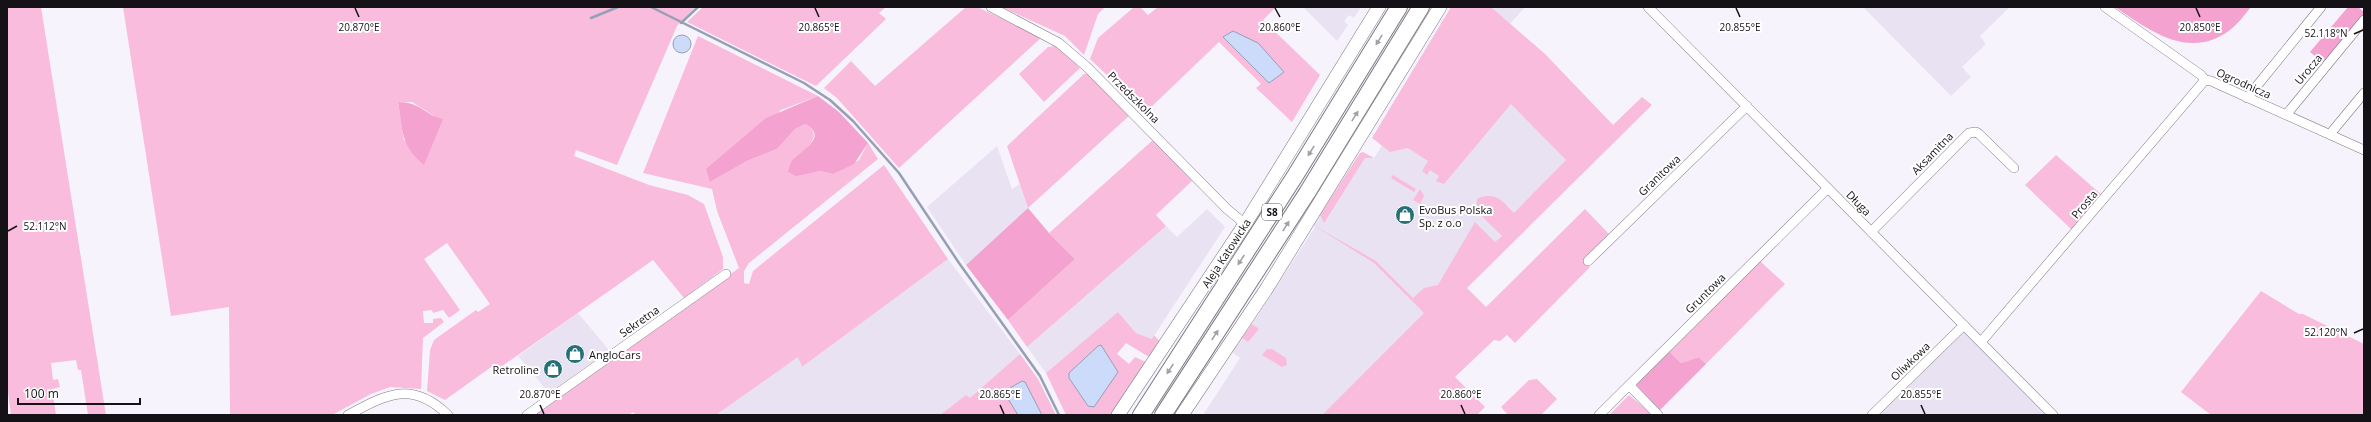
<svg xmlns="http://www.w3.org/2000/svg" width="2371" height="422" font-family="'Open Sans',sans-serif">
  <rect width="100%" height="100%" fill="#f7f3fd"/>
  <path fill="#e9e2f2" d="M1303,7h58l-7,11 -5,-3 -5,6 4,4 -11,16z
    M1491,7h34l-15,17z
    M1863,7h147l-30,29 6,8 -24,23 9,10 -20,19z
    M1544,53l69,72 -291,290h-119l37,-57 -9,-7 21,-27 63,-97 -2,-2 44,-68 17,1 14,-22z
    M997,146l15,43 8,-5 8,24 -62,57 -39,-58z
    M1207,209l18,18 -73,112 -16,-6 -18,-21 -72,61 -19,-26 139,-121 11,11z
    M948,259l72,95 -50,45 -4,-4 -26,20h-224l82,-59 4,11z
    M578,313l31,37 -60,43 -31,-37z
    M1965,332l84,83h-167l1,-7 65,-65z"/>
  <path fill="#f9bcdc" fill-rule="evenodd" d="M7,7h34l65,408h-18l-7,-45h-3l-2,-10 -25,3 2,17 5,-1 2,8 -8,2 4,26h-45l-4,-30z
    M123,7h572l-18,19 -60,139 -41,-15 -2,6 75,29 39,10 16,9 19,53v12l-39,29 -31,-38 -155,109 -4,-4 -49,35 -18,-9 3,-41 4,-10 42,-30 2,2 12,-8 -43,-61 -23,16 36,51 -11,8 -6,-8 -10,3 -1,-3 -9,1 1,12h9v-4l8,-1 3,4 -21,16 -2,51 -31,-2 -19,7 -39,21h-102l-1,-108 -58,9zM398,102h14l25,16 -33,23z
    M703,7h183l-7,6 7,6 -70,67 -129,-64z
    M966,7h11l65,30 -143,131 -62,-70 -13,-10 27,-27 24,25z
    M1001,7h104l-7,7 -14,41 -19,-19z
    M1134,7h6l8,8 10,-8h118l-13,13 57,55 -28,47 -36,-34 5,-4 -42,-42 -73,70 -56,-53 8,-21z
    M1451,7h40l53,46 69,72 29,-28 10,8 -185,183 19,19 99,-98 24,25 -25,27 6,6 -75,76 -8,-8 -7,6 -6,-1 -39,37 30,30 -8,8h-155l102,-102 -50,-50 -61,-38 63,36 37,37 11,-10 14,-3 37,-63 20,20 7,-6c-8,-10 -31,-24 -24,-38 19,-6 23,2 36,15l52,-53 -55,-56 -67,80 -8,-3 3,-5 -9,-6 -3,5 -5,-4 6,-10 -20,-13 -18,4 -18,-14z
    M698,36l120,60 -37,14 -71,72 37,-21 30,-12 18,-20 10,-5c22,11 -3,29 -14,38l4,13 25,-4 13,3 26,-14 9,-17 10,16 -129,104 -5,8v12l5,1 4,-13 131,-106 64,94 -146,108 -4,-10 -82,58h-80l-3,-3 -4,3h-95l205,-147 -22,-57 -5,-22 -69,-16z
    M1056,46l24,22 -36,34 -25,-28 29,-27z
    M1084,74h5l41,41 -102,93 -21,-62z
    M1153,140l39,41 -36,34 10,11 -139,121 -19,-27 67,-61 -26,-26z
    M1363,152l11,6h-9l-41,65 -4,-8 40,-62z
    M2056,155l46,40 -30,35 -47,-45z
    M1393,175l23,14 -2,3 -23,-14z
    M1420,189l4,7 -4,8 -7,-4z
    M1760,261l25,23 -79,80 -7,-7 -18,6 -12,-12z
    M2261,291l38,23h4l61,30v71h-153l-30,-23z
    M1118,312l18,21 16,6 2,-4 5,6 -10,16 -23,-14 -9,11 12,10 6,-7 11,5 -35,53h-45l-20,-42z
    M1252,324l7,5 -11,13 -6,-4z
    M1267,349h5l14,9 1,7 -5,2 -20,-12z
    M1020,354l18,25 18,36h-116l26,-20 4,3z
    M1537,379l20,20 -16,16h-33l-7,-8 28,-27z
    M1629,395l24,20h-44z"/>
  <path fill="#f4a2cf" d="M2115,7h136c-6,7 -13,17 -21,23 -41,31 -81,0 -115,-23z
    M2348,7h10l6,5v5l-39,47 -15,-12z
    M818,96l21,16 29,31 -14,21 -21,10 -13,-3 -24,5 -8,-4c1,-3 2,-7 3,-10 6,-9 40,-25 14,-38l-10,5 -18,20 -30,12 -37,21 -4,-13 60,-51z
    M398,102c23,0 26,13 45,17l-19,46c-24,-20 -21,-35 -26,-63z
    M1028,208l21,25 26,26 -67,61 -42,-55z
    M1669,351l12,12 18,-6 7,7 -46,46 -23,-24v-3z"/>
  <path fill="#cddbfa" stroke="#969fb6" d="M1233,31l25,12 26,29 -15,11 -46,-46z
    M673 44a9 9 0 1 1 18 0a9 9 0 1 1-18 0Z
    M1101,345l17,27 -24,35 -6,-1 -19,-28v-5l29,-27z
    M1022,381l3,1 17,33h-24l-13,-21v-3z"/>
  <g fill="none" stroke-linecap="round" stroke-linejoin="round">
    <path stroke="#969fb6" stroke-width="2.5" d="M651,7l153,76 26,17 23,21 46,52 60,90 81,113 19,39
      M591,18l27,-11
      M681,23l17,-16"/>
    <g stroke="#7f7b84" stroke-width="10">
      <path id="street" d="M991,7l68,36 28,24 140,142 18,15
        M1648,7l405,408
        M2105,7l96,68 4,5 6,1 153,69
        M2247,98l74,-91
        M2286,115l78,-95
        M2330,134l34,-41
        M1871,232l98,-99 7,-1 3,2 35,34
        M1588,261l159,-155
        M1981,342l224,-262
        M1629,385l29,30
        M348,415c39,-21 64,-35 100,0
        M527,415l199,-141
        M1599,415l229,-227
        M1872,415l92,-90"/>
    </g>
    <g stroke="#7f7b84" stroke-width="14">
      <path id="secondary" d="M1118,415l127,-191 134,-217
        M1182,415l85,-127 173,-281"/>
    </g>
    <g stroke="#7f7b84" stroke-width="18">
      <path id="highway" d="M1141,415l154,-239 104,-169
        M1163,415l144,-222 114,-186"/>
    </g>
    <use href="#street" stroke="#fff" stroke-width="9"/>
    <use href="#secondary" stroke="#fff" stroke-width="13"/>
    <use href="#highway" stroke="#fff" stroke-width="16"/>
  </g>
  <defs><path id="oneway-solid" d="M-6-.8H1V-3.2L6.5 0L1 3.2V.8H-6Z"/></defs>
  <g fill="#a1a0a2">
    <use href="#oneway-solid" transform="translate(1379 40) rotate(122)"/>
    <use href="#oneway-solid" transform="translate(1355 116) rotate(-58)"/>
    <use href="#oneway-solid" transform="translate(1311 151) rotate(122)"/>
    <use href="#oneway-solid" transform="translate(1286 226) rotate(-58)"/>
    <use href="#oneway-solid" transform="translate(1241 260) rotate(123)"/>
    <use href="#oneway-solid" transform="translate(1215 335) rotate(-57)"/>
    <use href="#oneway-solid" transform="translate(1170 369) rotate(123)"/>
  </g>
  <path fill="none" stroke="#141216" stroke-width="1.5" d="M355,8l4,9M815,8l4,9M1275,8l5,9M1736,8l4,9M2196,8l4,9M2354,34l9,-4M8,231l9,-5M2354,333l9,-4M540,405l4,9M1000,405l4,9M1461,405l4,9M1921,405l4,9"/>
  <defs>
    <g id="shop-disc" transform="scale(1)"><circle r="9.5" fill="#256f77" stroke="#fff"/><path d="M-5-2.5h2.3a2.7 3.5 0 0 1 5.4 0H5L5.5 6h-11ZM-1.5-2.5h3a1.5 2.3 0 0 0-3 0Z" fill="#fff"/></g>
  </defs>
  <g fill-rule="evenodd">
    <use href="#shop-disc" x="1405" y="215"/>
    <use href="#shop-disc" x="575" y="354"/>
    <use href="#shop-disc" x="553" y="369"/>
  </g>
  <g text-anchor="middle" dominant-baseline="central" stroke-width="4" stroke-linejoin="round" paint-order="stroke">
    <rect fill="#fff" stroke="#5a595c" stroke-width="1" x="1262" y="204" width="20" height="16" rx="3"/>
    <g font-size="10" font-weight="bold" fill="#141216">
      <text x="1272" y="212">S8</text>
    </g>
    <g font-size="11" fill="#141216" stroke="#fff">
      <text transform="translate(2308 69) rotate(-50)">Urocza</text>
      <text transform="translate(2244 83) rotate(24)">Ogrodnicza</text>
      <text transform="translate(1134 97) rotate(45)">Przedszkolna</text>
      <text transform="translate(1932 153) rotate(-46)">Aksamitna</text>
      <text transform="translate(1659 175) rotate(-44)">Granitowa</text>
      <text transform="translate(1859 203) rotate(46)">Długa</text>
      <text transform="translate(2084 204) rotate(-50)">Prosta</text>
      <text transform="translate(1226 253) rotate(-57)">Aleja Katowicka</text>
      <text transform="translate(1705 293) rotate(-45)">Gruntowa</text>
      <text transform="translate(639 321) rotate(-35)">Sekretna</text>
      <text transform="translate(1910 361) rotate(-44)">Oliwkowa</text>
    </g>
    <g font-size="11" fill="#141216" stroke="#fff" text-anchor="start">
      <text x="1419" y="209">EvoBus Polska<tspan x="1419" dy="13">Sp. z o.o</tspan></text>
      <text x="589" y="354">AngloCars</text>
      <text x="539" y="369" text-anchor="end">Retroline</text>
    </g>
  </g>
  <g font-size="10" text-anchor="middle" fill="#141216" stroke="#fff" stroke-width="4" stroke-linejoin="round" paint-order="stroke">
    <text x="359" y="31">20.870°E</text>
    <text x="819" y="31">20.865°E</text>
    <text x="1280" y="31">20.860°E</text>
    <text x="1740" y="31">20.855°E</text>
    <text x="2200" y="31">20.850°E</text>
    <text x="2326" y="37">52.118°N</text>
    <text x="45" y="230">52.112°N</text>
    <text x="2326" y="336">52.120°N</text>
    <text x="540" y="398">20.870°E</text>
    <text x="1000" y="398">20.865°E</text>
    <text x="1461" y="398">20.860°E</text>
    <text x="1921" y="398">20.855°E</text>
  </g>
  <rect width="2371" height="422" fill="none" stroke="#141216" stroke-width="16"/>
  <path d="M18 398v6h122v-6" fill="none" stroke="#141216" stroke-width="2"/>
  <text x="24" y="398" font-size="12" fill="#141216" stroke="#ffffff" stroke-width="3" paint-order="stroke">100 m</text>
</svg>
